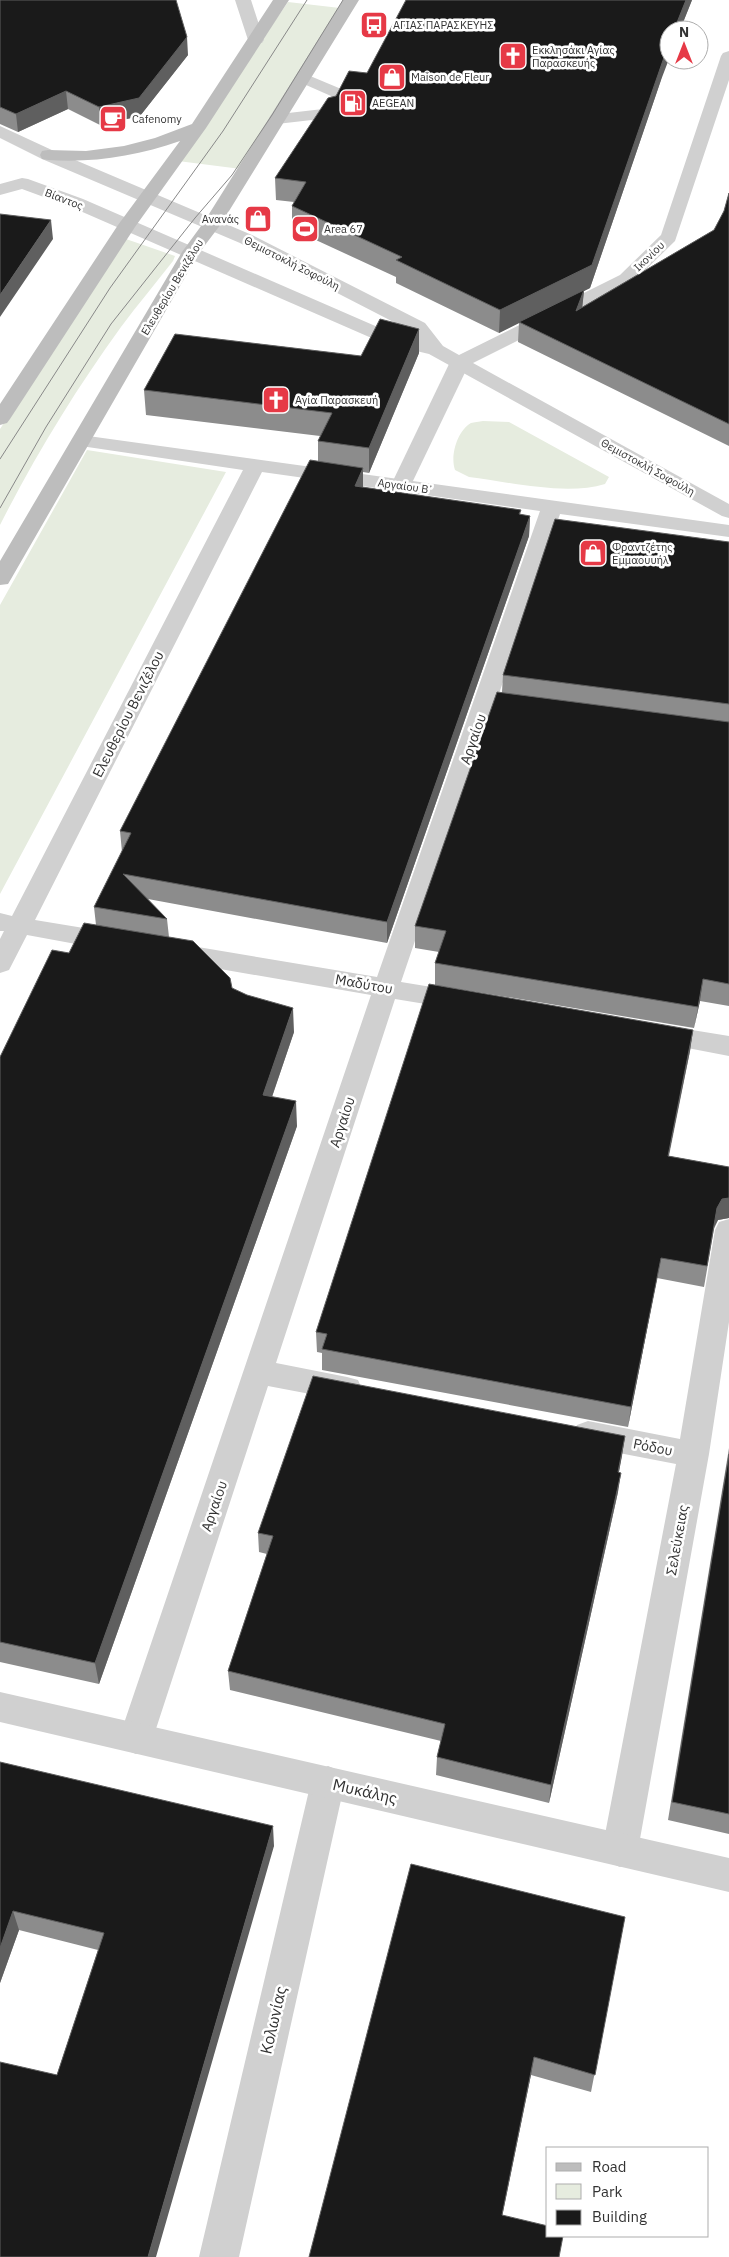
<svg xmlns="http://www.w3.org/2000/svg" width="729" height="2257" font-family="'IBM Plex Sans',sans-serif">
  <rect width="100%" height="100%" fill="#fff"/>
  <path fill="#e6ecdf" d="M288,2l52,6 -99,161 -63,-8z
    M126,239l49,17 -2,5c-17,22 -35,43 -52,66 -45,62 -86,129 -121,198v-96z
    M483,421l26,1 100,55 -4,7c-39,12 -95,-2 -136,-7l-14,-7c-5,-14 2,-39 16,-47 3,-1 8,-1 12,-2z
    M87,450l139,22 -226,422v-289z"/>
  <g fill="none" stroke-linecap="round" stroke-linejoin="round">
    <path fill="#d0d0d0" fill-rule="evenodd" d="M303,73l43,18 2,3 -13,23 -6,1 -52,6 -6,-1 -2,-4 2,-4 52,-6 8,-13 -34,-15 -2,-3 2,-3z"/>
    <path fill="#d0d0d0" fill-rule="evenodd" d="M460,356l7,2 3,4 -59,123 -3,4 -7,2 -7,-2 -3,-4 59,-123 3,-4z"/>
    <path fill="#d0d0d0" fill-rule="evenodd" d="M235,0h16l13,40 -2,3h-12l-2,-3z
      M729,51v29l-54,161 -43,42 -159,80 256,141v14l-7,-2 -293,-162 -46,-11 -312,-136 -49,-18 -22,6v-11l22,-6 6,1 55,20 313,136 22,5 -7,-9 -171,-88 -198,-84 -42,-21v-12l54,25 198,84 173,88 18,23 16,9 161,-80 41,-40 60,-179 2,-3z
      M81,435l648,90v12l-169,-23 -159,468 61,10 9,2 4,7 -4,7 -9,2 -67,-11 -119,364 71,14 11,3 4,9 -4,9 -11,3 -79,-15 -115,352 -5,11 -12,5 -12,-5 -5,-11 252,-743 -197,-34 -9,-3 -4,-6 4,-6 9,-3 203,34 163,-466 -278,-39 -227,448 79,13 9,3 4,6 -4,6 -9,3 -87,-16 -18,35 -9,3v-34l4,-8h-4v-18l12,3 231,-446 -169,-25 -3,-4 3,-4z
      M655,1024l74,12v20l-83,-16 -4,-7 4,-7z
      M729,1219v103l-20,132 -71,396 -6,12 -12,5 -12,-5 -6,-12 74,-386 -88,-17 -11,-4 -4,-9 4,-9 11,-4 92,18 35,-209 4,-8z
      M328,1766l12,5 5,11 -106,475h-40l112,-475 5,-11z"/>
    <path fill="#d0d0d0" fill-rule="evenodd" d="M0,1692l729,166v34l-729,-170z"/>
    <path fill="#bdbdbd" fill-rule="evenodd" d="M273,0h16l-83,128 -71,99 -125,192 -3,4 -7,2v-21l118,-179 62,-84c-43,15 -86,22 -132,19l-6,-1 -2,-4 2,-4 6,-1 38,1 38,-5 31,-8 37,-14z
      M343,0h16l-138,224 -22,29 -188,326 -3,5 -8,1v-24l182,-309 22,-30z"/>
    <path stroke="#888" stroke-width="1" d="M0,459l110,-171 113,-157 84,-131
      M0,508l46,-81 65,-103 84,-106 37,-43 40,-60 71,-115"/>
  </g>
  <path fill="#8c8c8c" d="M0,0l188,55 -48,61 -40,9 -32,-16 -50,23 -18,-8z
    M692,0l-12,30h-11l-8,50 -71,208 -6,3 -2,16 132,-77 10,-19 5,-18v253l-211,-104 1,-19 -20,10 -103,-50v-6l-104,-48v-23l2,-4 -18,-2 -1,-22 61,-82 31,-23z
    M419,353l-50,120 -6,-1v15l158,23 -1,5 10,1 -1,20 -142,407 -239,-44 19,20 2,18 63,51 62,44 -22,65 25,29 -198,558 -99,-22v-605l69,-104 27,-28 -2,-18 28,-55 -2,-21 198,-370v-20l2,-5 -174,-21 -2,-25 217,-34z
    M729,542v464l-29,-5 -6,27 -259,-43v-22l4,-11 -24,-4v-22l87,-234 1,-17z
    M693,1030l-3,21 -21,105 60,11v51l-11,2 -4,9 -10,58 -47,-9 -29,149 -306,-57v-17l-5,-1 -1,-20z
    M625,1436l-6,36 -1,20 -69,311 -113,-28 1,-18 4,-16 -211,-51 -2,-19 39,-117 -8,-2 -1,-19z
    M729,1448v386l-61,-14z
    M0,1762l274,84 -217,229 41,-125 -79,-20 -19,53z
    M625,1917l-34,175 -60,-17 -222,182z"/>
  <path fill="#5f5f5f" d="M686,0h6l-12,30h-6z
    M187,37l1,18 -48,61 -40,9 -1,-18z
    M669,43v16l-8,21 -71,208 -6,3 -2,19 -6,1 7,-20 -84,42 1,-23 163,-252z
    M66,91l2,18 -50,23 -2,-18z
    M51,220l2,19 -53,78v-22z
    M419,329v24l-50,120v-25z
    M363,468v20l-8,-2z
    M530,516l-1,20 -142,407v-21z
    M703,979l-3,22 -6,27 4,-21z
    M293,1008l1,24 -30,88 -1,-25z
    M693,1030l-3,21 -26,126 4,-21z
    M296,1101l1,25 -198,558 -4,-21z
    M729,1198v20l-11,2 -5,9 4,-21 5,-9z
    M661,1258l-4,20 -29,149 3,-20z
    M625,1436l-3,20 -7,36 3,-20z
    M621,1473l-3,19 -69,311 2,-18z
    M273,1826l1,20 -118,411h-8z
    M13,1911l6,19 -19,53v-35z
    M534,2057l-3,18 -32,156 3,-16z"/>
  <path fill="#1a1a1a" stroke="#5f5f5f" d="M0,0h176l11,37 -48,61 -40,9 -33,-16 -50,23 -16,-7z
    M406,0h280l-12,30h-5v13l-77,222 -92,45 -104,-50 6,-3 -110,-51 14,-24 -31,-4 53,-80 8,-2 13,-25 18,2z
    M729,193v231l-210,-102 65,-32 -8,21 138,-81 10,-19z
    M0,214l51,6 -51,75z
    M380,319l39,10 -50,119 -51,-7 14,-28 -188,-23 31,-56 186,22z
    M310,460l53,8 -8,18 166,24 -2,4 11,2 -143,406 -264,-48 44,45 -73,-12 37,-74 -11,-2z
    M555,519l174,23v162l-226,-29z
    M497,692l232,30v262l-26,-5 -5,28 -263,-44 11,-32 -31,-5z
    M84,923l109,18 37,37 2,10 15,7 46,13 -30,87 33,6 -201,562 -95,-21v-585l52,-107 17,3z
    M429,984l264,46 -25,126 61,11v31l-7,1 -5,9 -10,58 -46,-8 -30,149 -309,-58 5,-15 -11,-2z
    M313,1376l312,60 -7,36 3,1 -70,312 -114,-28 8,-33 -217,-53 45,-135 -15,-3z
    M729,1454v360l-57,-12z
    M0,1762l273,64 -125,431h-148v-195l57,13 47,-142 -91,-22 -13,37z
    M411,1864l214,53 -30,158 -61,-18 -32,158 46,11v10h15l-4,21h-250z"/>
  <defs>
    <g id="bus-square" transform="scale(1.4375)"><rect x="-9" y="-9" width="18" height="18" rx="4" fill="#e63946" stroke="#fff"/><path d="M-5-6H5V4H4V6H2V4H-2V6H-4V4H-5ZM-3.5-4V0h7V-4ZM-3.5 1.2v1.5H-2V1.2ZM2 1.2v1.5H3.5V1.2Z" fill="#fff"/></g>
    <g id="church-square" transform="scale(1.4375)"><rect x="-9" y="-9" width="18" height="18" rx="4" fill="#e63946" stroke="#fff"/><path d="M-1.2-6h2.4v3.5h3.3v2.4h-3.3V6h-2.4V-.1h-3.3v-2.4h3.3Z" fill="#fff"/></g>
    <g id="shop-square" transform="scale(1.4375)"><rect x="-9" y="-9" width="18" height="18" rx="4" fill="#e63946" stroke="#fff"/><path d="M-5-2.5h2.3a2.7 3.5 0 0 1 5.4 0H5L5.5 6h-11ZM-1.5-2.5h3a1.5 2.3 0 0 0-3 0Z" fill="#fff"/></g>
    <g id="fuel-square" transform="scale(1.4375)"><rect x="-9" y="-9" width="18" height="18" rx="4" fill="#e63946" stroke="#fff"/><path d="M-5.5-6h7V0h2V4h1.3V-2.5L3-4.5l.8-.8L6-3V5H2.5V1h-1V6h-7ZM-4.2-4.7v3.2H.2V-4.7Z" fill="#fff"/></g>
    <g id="cafe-square" transform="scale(1.4375)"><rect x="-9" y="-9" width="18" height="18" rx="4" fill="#e63946" stroke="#fff"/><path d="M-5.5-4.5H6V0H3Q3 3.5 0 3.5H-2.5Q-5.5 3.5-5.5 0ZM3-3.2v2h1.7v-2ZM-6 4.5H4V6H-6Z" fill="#fff"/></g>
    <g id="stadium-square" transform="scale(1.4375)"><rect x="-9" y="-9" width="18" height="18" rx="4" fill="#e63946" stroke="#fff"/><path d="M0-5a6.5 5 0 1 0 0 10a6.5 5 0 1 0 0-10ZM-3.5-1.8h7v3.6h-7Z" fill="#fff"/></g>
  </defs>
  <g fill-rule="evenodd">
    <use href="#bus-square" x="374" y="25"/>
    <use href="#church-square" x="513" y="56"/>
    <use href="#shop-square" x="392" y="77"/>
    <use href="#fuel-square" x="353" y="103"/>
    <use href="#cafe-square" x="113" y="119"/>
    <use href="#shop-square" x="258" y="219"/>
    <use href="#stadium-square" x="305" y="229"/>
    <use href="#church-square" x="276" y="400"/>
    <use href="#shop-square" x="593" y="553"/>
  </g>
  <g text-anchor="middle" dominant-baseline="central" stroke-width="5" stroke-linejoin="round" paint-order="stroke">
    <g font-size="11" fill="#333" stroke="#fff" text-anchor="start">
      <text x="393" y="25">ΑΓΙΑΣ ΠΑΡΑΣΚΕΥΗΣ</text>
      <text x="532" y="50">Εκκλησάκι Αγίας<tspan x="532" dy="13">Παρασκευής</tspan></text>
      <text x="411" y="77">Maison de Fleur</text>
      <text x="372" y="103">AEGEAN</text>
      <text x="132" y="119">Cafenomy</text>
      <text x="239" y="219" text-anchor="end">Ανανάς</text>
      <text x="324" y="229">Area 67</text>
      <text x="295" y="400">Αγία Παρασκευή</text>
      <text x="612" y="547">Φραντζέτης<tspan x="612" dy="13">Εμμαουυήλ</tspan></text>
    </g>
    <g font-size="11" fill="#333" stroke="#fff">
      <text transform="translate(64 199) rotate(21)">Βίαντος</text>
      <text transform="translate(649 256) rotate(-44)">Ικονίου</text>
      <text transform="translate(292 263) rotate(27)">Θεμιστοκλή Σοφούλη</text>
      <text transform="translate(172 287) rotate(-59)">Ελευθερίου Βενιζέλου</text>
      <text transform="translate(648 467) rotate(29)">Θεμιστοκλή Σοφούλη</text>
      <text transform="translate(405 486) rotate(8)">Αργαίου Β᾽</text>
    </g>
    <g font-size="14" fill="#333" stroke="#fff">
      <text transform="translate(128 714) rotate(-63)">Ελευθερίου Βενιζέλου</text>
      <text transform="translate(473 739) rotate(-71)">Αργαίου</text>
      <text transform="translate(364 984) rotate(10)">Μαδύτου</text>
      <text transform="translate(342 1122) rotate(-72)">Αργαίου</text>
      <text transform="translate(653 1447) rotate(11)">Ρόδου</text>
      <text transform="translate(214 1506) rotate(-71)">Αργαίου</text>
      <text transform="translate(677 1540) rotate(-80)">Σελεύκειας</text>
    </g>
    <g font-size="16" fill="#333" stroke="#fff">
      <text transform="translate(365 1791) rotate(13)">Μυκάλης</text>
      <text transform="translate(273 2020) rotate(-77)">Κολωνίας</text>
    </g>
  </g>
  <rect x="546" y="2147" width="162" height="90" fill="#ffffff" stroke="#adadad"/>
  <rect x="556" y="2163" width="25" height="8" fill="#bdbdbd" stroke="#adadad"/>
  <text x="592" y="2172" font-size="15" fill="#333333">Road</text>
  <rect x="556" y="2184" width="25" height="15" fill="#e6ecdf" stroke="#adadad"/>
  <text x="592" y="2197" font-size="15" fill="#333333">Park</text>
  <rect x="556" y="2210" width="25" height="15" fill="#1a1a1a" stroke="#adadad"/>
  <text x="592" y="2222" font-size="15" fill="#333333">Building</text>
  <g transform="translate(684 45)"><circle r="24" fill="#ffffff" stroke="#adadad"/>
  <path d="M0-4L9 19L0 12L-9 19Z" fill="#e63946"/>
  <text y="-8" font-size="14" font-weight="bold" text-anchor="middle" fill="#333333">N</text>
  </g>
</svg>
